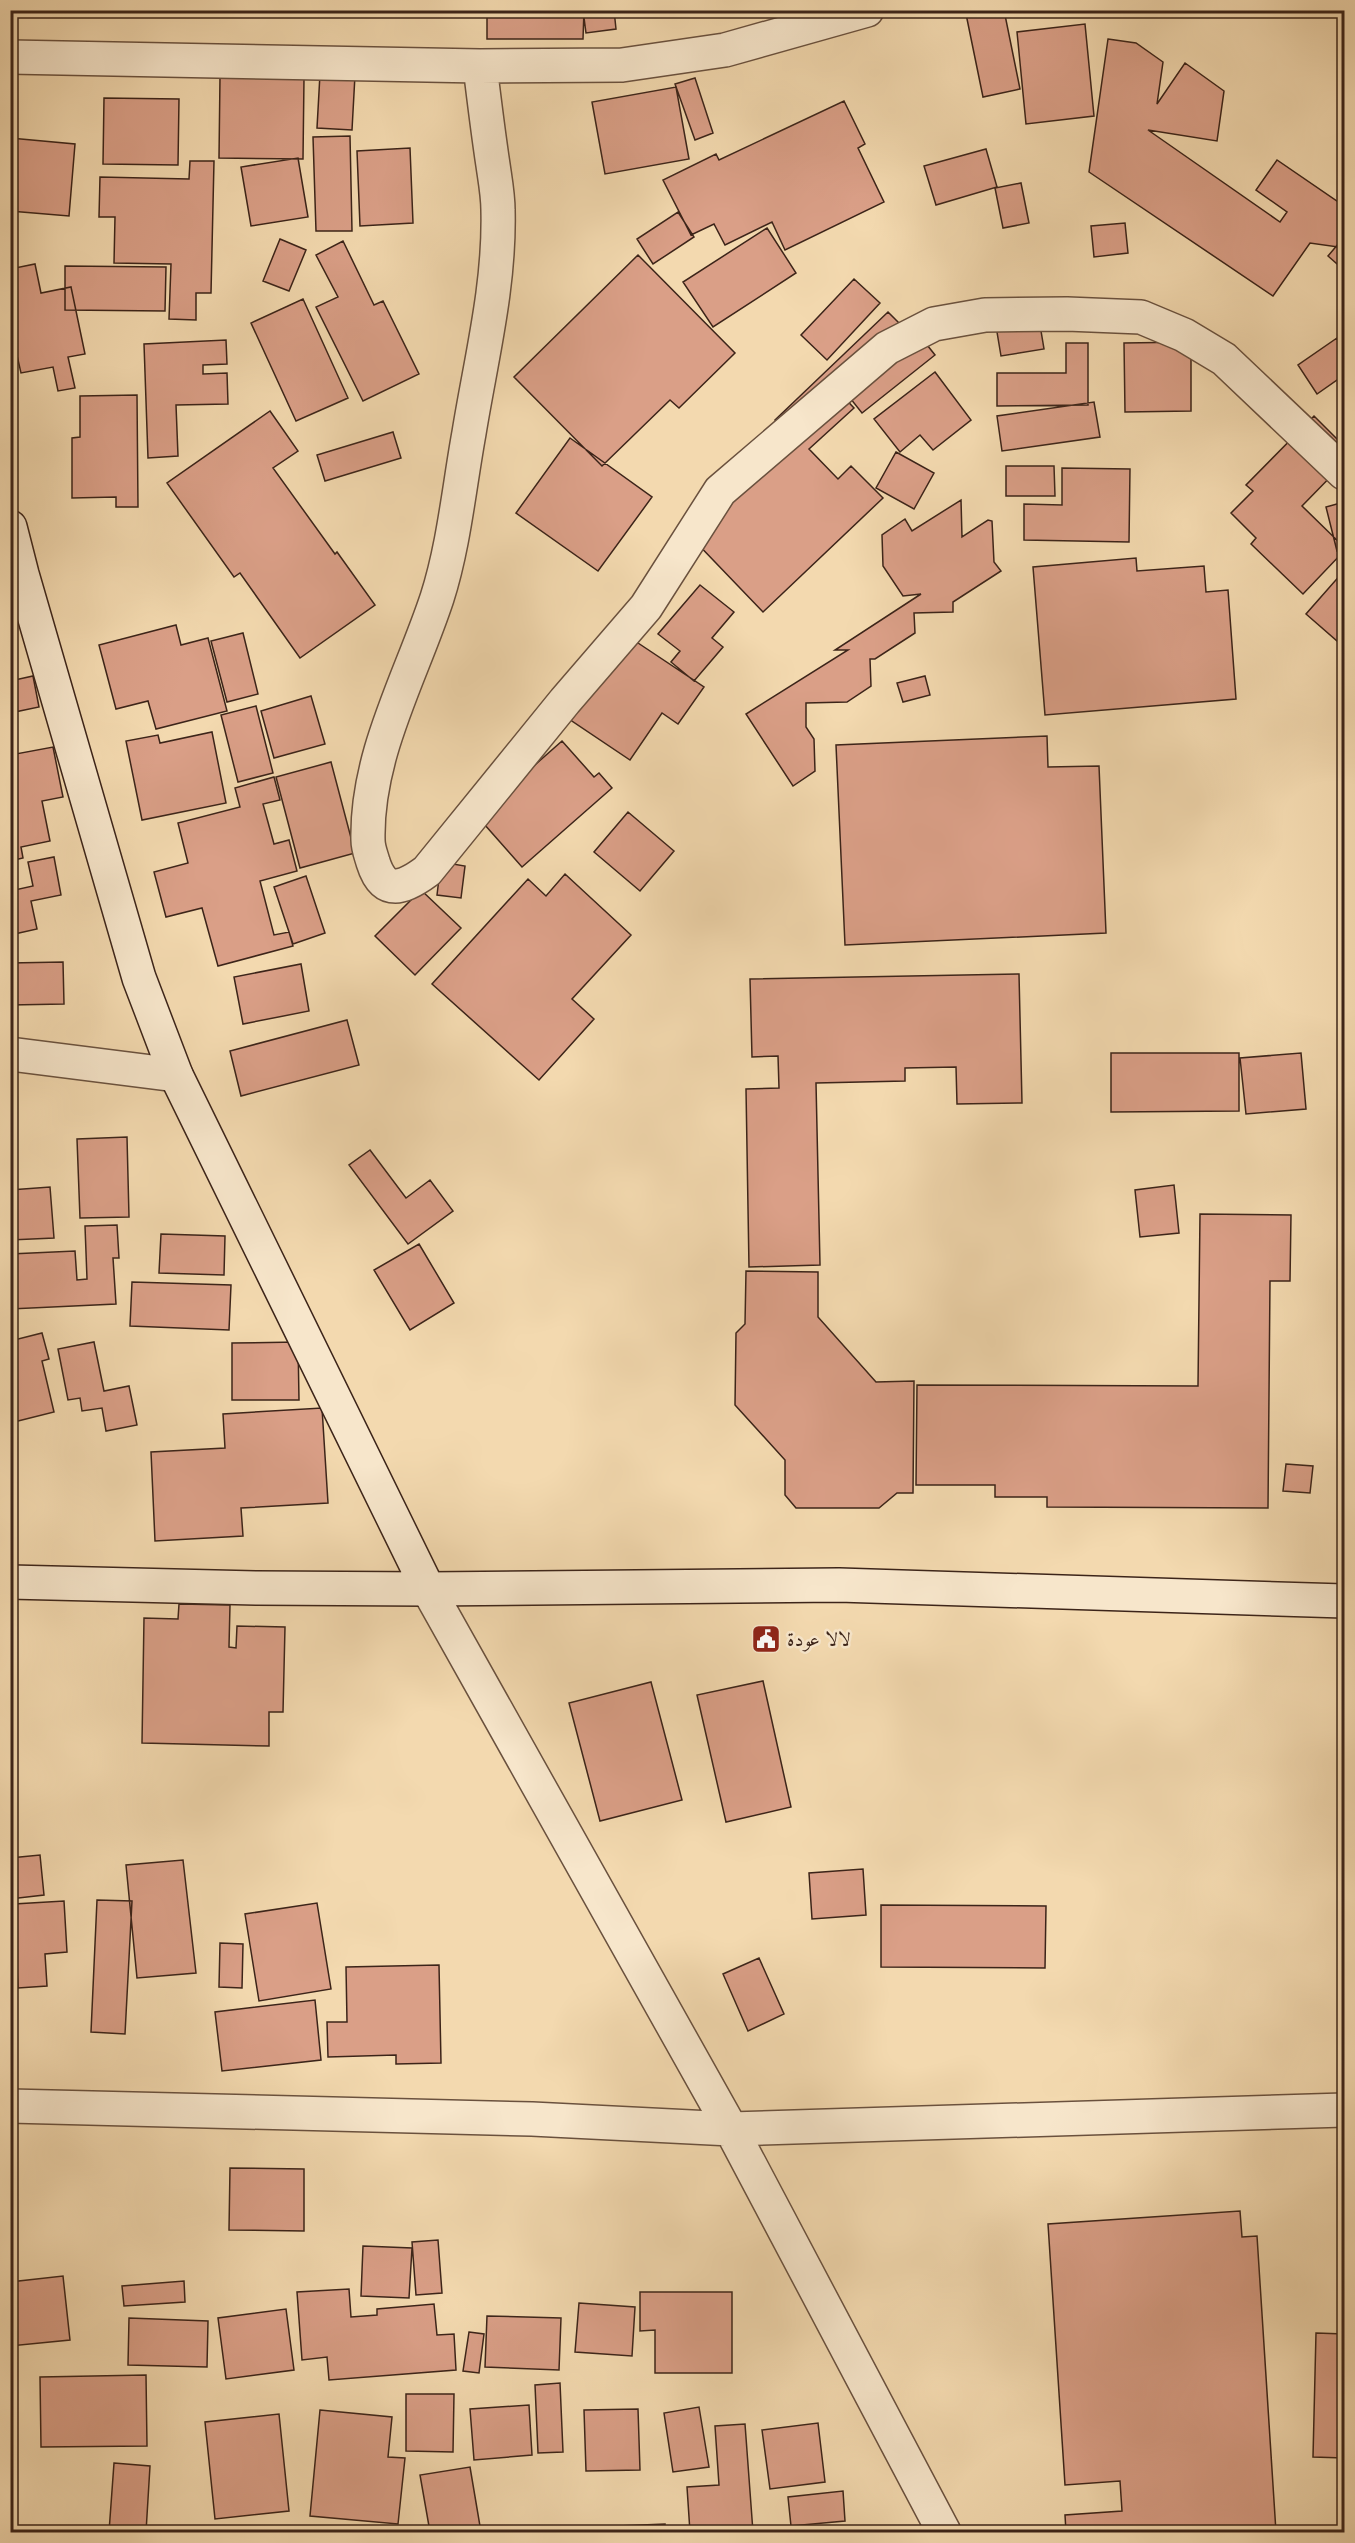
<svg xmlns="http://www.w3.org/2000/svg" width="1355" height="2543" font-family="'Libre Caslon Text',Amiri,serif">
  <rect width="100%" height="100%" fill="#f3d9af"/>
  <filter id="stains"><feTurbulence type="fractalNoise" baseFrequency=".00333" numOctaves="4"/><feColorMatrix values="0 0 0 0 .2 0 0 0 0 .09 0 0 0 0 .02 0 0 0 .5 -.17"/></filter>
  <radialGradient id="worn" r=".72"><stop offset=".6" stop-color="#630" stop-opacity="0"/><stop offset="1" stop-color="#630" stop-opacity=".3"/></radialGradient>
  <path fill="#da9f87" stroke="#3c2419" stroke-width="1.5" d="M487,10h97l-1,29h-96z
    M583,10h31l2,19 -30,4z
    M985,10h19l16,79 -37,8 -17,-83z
    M1085,24l9,92 -68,8 -9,-92z
    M1108,39l28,4 27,19 -6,42 28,-41 39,28 -7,50 -69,-11 132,92 7,-10 -31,-22 21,-30 67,46v32l-6,9 -28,-4 -37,53 -184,-124z
    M320,74l35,1 -3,55 -35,-2z
    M220,77l84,1 -1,81 -84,-1z
    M695,78l18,55 -18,7 -20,-56z
    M676,87l13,72 -84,15 -13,-72z
    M104,98l75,1 -1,66 -75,-1z
    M844,101l21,43 -7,4 26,54 -99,48 -13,-28 -47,23 -11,-21 -23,11 -28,-55 53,-26 3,6z
    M350,136l2,95h-36l-3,-94z
    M10,138l65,6 -6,72 -59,-5z
    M410,148l3,75 -53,3 -3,-75z
    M986,149l11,38 -61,18 -12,-39z
    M298,158l10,59 -57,9 -10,-59z
    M190,161h24l-3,132h-15v27l-27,-1 2,-55 -57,-1 1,-46h-16l1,-40 89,2z
    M1021,183l8,40 -26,5 -8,-40z
    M678,212l16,25 -41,27 -16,-25z
    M1125,223l3,30 -34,4 -3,-31z
    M767,228l29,45 -83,54 -30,-45z
    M1344,237v33l-16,-14z
    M280,239l26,11 -17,41 -26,-10z
    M343,241l31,64 9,-4 36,73 -56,27 -47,-94 22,-10 -22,-42z
    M638,255l97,98 -56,55 -9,-8 -68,66 -88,-89z
    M35,264l6,29 30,-6 14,67 -17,3 7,31 -17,3 -5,-24 -32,6 -11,-48v-56z
    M65,266l101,1 -1,44 -100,-1z
    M854,279l26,24 -53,57 -26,-25z
    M303,299l45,99 -52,23 -45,-98z
    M888,312l15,15 -66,63 17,18 -45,41 29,30 13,-13 32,32 -120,114 -72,-75 103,-97 -19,-20z
    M1039,319l5,30 -43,7 -5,-30z
    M920,336l15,19 -73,58 -16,-20z
    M1337,338l7,11v26l-27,19 -19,-29z
    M226,340l1,24 -24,1v9l24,-1 1,31 -52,1 2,51 -30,2 -4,-114z
    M1191,342v69l-66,1 -1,-69z
    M1066,343h22v62l-91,1v-33h69z
    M935,372l36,48 -38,30 -13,-15 -20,17 -26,-33z
    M137,395l1,112h-22v-10l-44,1v-60l8,-1v-41z
    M1094,402l6,35 -98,14 -5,-35z
    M270,411l28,40 -25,17 62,86 2,-2 38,53 -75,53 -60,-85 -6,4 -67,-94z
    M1314,416l30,30v17l-42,43 42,41v4l-41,43 -52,-50 5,-6 -25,-25 22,-22 -7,-6z
    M393,432l8,26 -76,23 -8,-26z
    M570,438l82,59 -54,74 -82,-58z
    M896,452l38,21 -20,36 -38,-21z
    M1006,466h48l1,30h-49z
    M1062,468l68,1 -1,73 -105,-2v-36l38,1z
    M961,500l1,37 26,-17 4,1 2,41 7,9 -48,31v10l-39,1 1,20 -40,26h-5l1,27 -24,16 -41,1v24l8,12 1,32 -22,15 -47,-72 102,-64h-13l86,-56 -18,2 -20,-30 -1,-31 23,-16 7,12z
    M1344,502v47l-7,2 -11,-44z
    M1136,558l1,13 67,-5 2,26 22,-2 8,109 -191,16 -12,-148z
    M1342,573l2,2v72l-38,-33z
    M700,585l34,27 -22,26 11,9 -29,34 -23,-19 9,-11 -22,-17z
    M176,625l5,20 27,-7 19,73 -71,18 -8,-28 -32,8 -17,-64z
    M620,631l84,56 -26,37 -16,-11 -32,47 -67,-45z
    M243,633l15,61 -31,8 -16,-61z
    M33,676l6,31 -29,6v-32z
    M925,676l5,19 -27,7 -6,-19z
    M311,696l14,48 -51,14 -13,-47z
    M256,706l17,67 -35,9 -17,-67z
    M212,732l14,71 -84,17 -16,-79 32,-6 2,8z
    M1047,736l1,31 51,-1 7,167 -261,12 -9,-200z
    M562,741l32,36 5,-4 13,15 -90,79 -45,-51z
    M53,747l10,50 -21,4 8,40 -29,6 2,11 -13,3v-106z
    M331,762l24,91 -55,15 -24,-91z
    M274,777l6,23 -17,4 11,40 15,-4 8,31 -37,10 14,54 15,-3 4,14 -75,20 -16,-58 -36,9 -12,-45 34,-9 -10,-40 62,-16 -5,-19z
    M628,812l46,39 -34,40 -46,-39z
    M54,857l7,38 -30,6 6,28 -27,6v-44l23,-5 -5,-24z
    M441,862l24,4 -4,32 -24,-3z
    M565,874l66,61 -59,64 22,20 -55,61 -107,-96 96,-105 18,17z
    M306,876l19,57 -32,11 -19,-57z
    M421,890l40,38 -46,47 -40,-39z
    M63,962l1,42 -54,1v-42z
    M301,964l8,47 -66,13 -9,-47z
    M1019,974l3,129 -65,1 -1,-37 -51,1v13l-89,2 4,182 -71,2 -3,-178 33,-1 -1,-32 -26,1 -2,-78z
    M347,1020l12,45 -118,31 -11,-45z
    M1111,1053h128v58l-128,1z
    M1301,1053l5,56 -60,5 -6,-56z
    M127,1137l2,80 -49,1 -3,-79z
    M370,1150l36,48 24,-18 23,31 -45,33 -59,-79z
    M1174,1185l5,48 -39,4 -5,-47z
    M50,1187l4,51 -44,2v-50z
    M1200,1214l91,1 -1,66h-20l-2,227 -221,-1v-10h-52v-12h-79l1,-100 281,1z
    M117,1225l2,33h-6l3,46 -106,5v-55l65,-3 2,29 10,-1 -2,-53z
    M161,1234l64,2 -1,39 -65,-2z
    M419,1244l35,59 -44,27 -36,-60z
    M746,1271l72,1v45l58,65 38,-1 -1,112h-16l-18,15h-83l-11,-13v-35l-50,-55 1,-72 9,-9z
    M132,1282l99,3 -2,45 -99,-4z
    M42,1333l7,26 -7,2 12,51 -44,11v-82z
    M94,1342l10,49 25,-5 8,39 -31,6 -4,-23 -20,3 -2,-13 -12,2 -10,-51z
    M298,1342l1,58h-67v-57z
    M322,1408l6,95 -87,5 2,28 -88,5 -4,-89 74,-4 -2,-34z
    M1286,1464l27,2 -3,27 -27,-2z
    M179,1604l51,1 -1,42 7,1 1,-22 48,1 -2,85h-14v34l-127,-3 2,-125 34,1z
    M763,1681l28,126 -65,15 -29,-127z
    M651,1682l31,118 -82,21 -31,-118z
    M40,1855l4,40 -34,4v-41z
    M183,1860l13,113 -59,5 -11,-113z
    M863,1869l3,46 -54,4 -3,-46z
    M97,1900l35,1 -7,133 -34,-2z
    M64,1901l3,51 -22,2 2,32 -29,2 -4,-84z
    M317,1903l14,86 -72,12 -14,-87z
    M881,1905l165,1 -1,62 -164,-1z
    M220,1943l23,1 -1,44 -23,-1z
    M759,1958l25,56 -36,17 -25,-57z
    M439,1965l2,98 -45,1v-9l-68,2 -1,-35h20l-1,-55z
    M315,2000l6,60 -99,11 -7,-59z
    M230,2168l74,1v62l-75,-1z
    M1240,2211l2,26 15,-1 19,296h-210l-1,-17 57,-4 -2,-30 -55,4 -17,-261z
    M438,2240l4,53 -26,2 -4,-53z
    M363,2246l49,2 -3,50 -48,-2z
    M63,2276l7,64 -60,6v-64z
    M184,2281l1,21 -61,4 -2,-20z
    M349,2289l2,28 26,-2v-6l57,-5 3,31 17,-1 2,36 -127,10 -2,-23 -25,3 -5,-68z
    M640,2292h92v81h-77v-43l-15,1z
    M579,2303l56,4 -3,49 -57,-4z
    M286,2309l8,61 -68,9 -8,-61z
    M487,2316l74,2 -2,52 -74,-3z
    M129,2318l79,3 -1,46 -79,-2z
    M469,2332l15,2 -5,39 -16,-2z
    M1316,2333l28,1v124l-31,-1z
    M146,2375l1,71 -106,1 -1,-70z
    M560,2383l3,69 -25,1 -3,-68z
    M406,2394h48l-1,58 -47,-1z
    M529,2405l3,50 -58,5 -4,-51z
    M699,2407l10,60 -36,5 -9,-59z
    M638,2409l2,61 -54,1 -2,-61z
    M320,2410l72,7 -4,40 17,1 -7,66 -88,-8z
    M279,2414l10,97 -74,8 -10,-97z
    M818,2423l7,59 -55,7 -8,-59z
    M745,2424l8,108h-63l-3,-45 32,-2 -4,-59z
    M114,2463l36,3 -4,66h-37z
    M470,2467l11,65h-51l-10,-57z
    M843,2491l2,30 -54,5 -3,-29z
    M665,2524v8h-166v-1z
    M290,2528v4h-82v-1z
    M899,2528v4h-43z"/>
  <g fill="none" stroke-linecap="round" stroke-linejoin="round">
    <g stroke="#6a513e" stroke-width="36">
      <path id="minor" d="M10,57l470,9 142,-1 103,-15 142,-40
        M480,66c4,33 8,66 13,99 2,14 5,30 5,45 2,76 -17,149 -29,223 -10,55 -15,112 -32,165 -26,79 -71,157 -69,242 0,8 3,15 5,22 11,35 31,26 54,9l138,-170 81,-94 74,-116 167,-143 47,-24 51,-9 82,-1 74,3 43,18 40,24 120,114
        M10,1054l166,21
        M428,1589l303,540 213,403
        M10,2106l522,13 199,10 613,-19"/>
    </g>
    <g stroke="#3c2419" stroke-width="36">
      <path id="secondary" d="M10,527l12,47 117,404 37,97 252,514
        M10,1582l246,6 172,1 411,-4 505,16"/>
    </g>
    <use href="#minor" stroke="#f7e6cb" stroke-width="33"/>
    <use href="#secondary" stroke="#f7e6cb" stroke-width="33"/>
  </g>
  <defs>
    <g id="civic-square" transform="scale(1.5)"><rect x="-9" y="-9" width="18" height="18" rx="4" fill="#8f2418" stroke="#f7e6cb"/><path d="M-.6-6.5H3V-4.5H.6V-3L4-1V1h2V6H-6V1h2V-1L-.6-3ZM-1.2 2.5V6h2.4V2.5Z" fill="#fff"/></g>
  </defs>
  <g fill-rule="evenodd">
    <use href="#civic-square" x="766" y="1639"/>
  </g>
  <g text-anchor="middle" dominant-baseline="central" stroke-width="5" stroke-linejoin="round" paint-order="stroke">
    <g font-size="20" fill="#3c2419" stroke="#f7e6cb" text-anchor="start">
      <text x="787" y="1639">لالا عودة</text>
    </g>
  </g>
  <rect width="1355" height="2543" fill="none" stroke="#f3d9af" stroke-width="36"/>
  <rect x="12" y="12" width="1331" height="2519" fill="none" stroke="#3c2419" stroke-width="3"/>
  <rect x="18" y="18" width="1319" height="2507" fill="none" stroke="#3c2419" stroke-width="1.5"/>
  <rect width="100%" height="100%" filter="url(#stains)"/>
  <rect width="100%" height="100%" fill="url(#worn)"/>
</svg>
